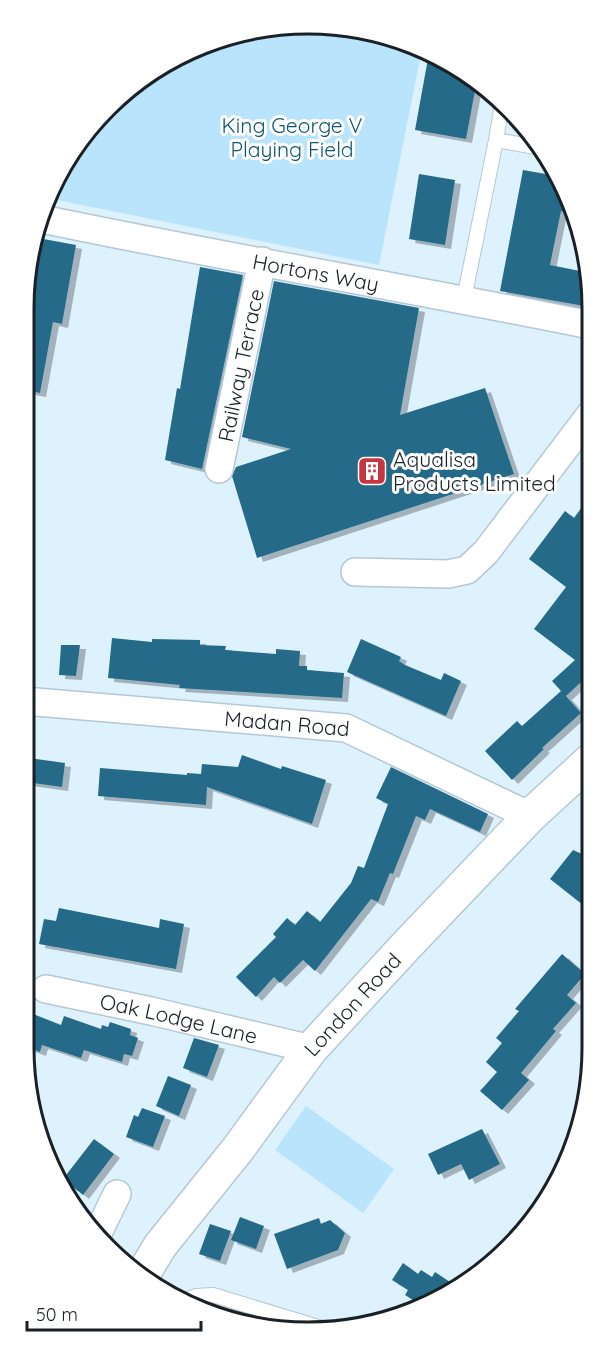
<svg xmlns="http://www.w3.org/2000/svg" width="616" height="1357" font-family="Quicksand,sans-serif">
  <defs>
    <filter id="shadow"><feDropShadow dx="6" dy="4" stdDeviation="0" flood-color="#0004"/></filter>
  </defs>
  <rect width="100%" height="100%" fill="#ddf2fd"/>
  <path fill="#b9e4fc" d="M308,24l108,21 6,4 -43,216 -332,-67 60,-91 92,-61z
    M306,1106l88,63 -31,44 -88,-63z"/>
  <path fill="#256a8a" filter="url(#shadow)" d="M429,53l48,27 -11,59 -51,-9z
    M523,170l34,6 13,23 4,14 -13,-2 -11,54 40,8v34l-90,-16z
    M419,174l36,6 -10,65 -36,-6z
    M38,238l38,7 -14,79 -9,-2 -13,71 -16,-3v-82z
    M200,267l43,8 -41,194 -37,-9 12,-72 3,1z
    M274,281l145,27 -19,107 85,-27 29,86 -257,84 -25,-82 4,-9 55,-18 -49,-12z
    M590,496l1,177 -25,23 15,17 -39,35 2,1 -32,31 -27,-29 32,-30 5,5 39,-35 -9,-10 23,-21 -41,-31 32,-42 -37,-28 36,-48 9,7z
    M112,638l40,4v-3l48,1v5l26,1 -1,4 51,4v-5l24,2 -1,15h8v4l37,3 -2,25 -163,-10 1,-3 -72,-7z
    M361,639l40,18 -2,4 6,4 36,15 3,-7 17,8 -15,35 -99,-44z
    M61,645h19l-4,31 -17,-1z
    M242,755l39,14 1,-3 44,14 -14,44 -105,-37 -1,18 -108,-9 2,-28 87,7v-2l14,1 1,-10 36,3z
    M29,758l36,5 -3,24 -36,-5z
    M391,767l97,47 -8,18 -50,-23 -5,11 -9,-4 -23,58 -3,-1 -12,29 -7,-3 -56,72 -12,-11 -23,23 -6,-6 -18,20 -20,-20 40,-40 -3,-3 14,-16 8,7 12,-14 13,11 31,-39 7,-17 6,2 24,-64 -12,-6z
    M573,850l18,8 1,54 -42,-33z
    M59,908l100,20 1,-9 24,5 -8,45 -137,-25 5,-25 12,2z
    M562,954l23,20 -18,21 9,8 -23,26 3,2 -35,42 8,7 -27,30 -22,-19 17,-19 -11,-10 16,-19 -6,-5 23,-27 -4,-2z
    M28,1012l33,13 3,-9 37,13 1,-4 6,2 2,-5 21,7 -1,6 8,3 -6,18 -8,-2 -2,8 -38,-12 -3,8 -39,-13 -2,7 -16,-6v-24z
    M194,1038l25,7 -12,32 -24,-9z
    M168,1076l23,9 -12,31 -23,-10z
    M142,1108l23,8 -12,31 -27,-10 8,-22 4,2z
    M482,1129l18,35 -31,16 -8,-16 -23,11 -10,-21z
    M94,1139l20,15 -31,41 -20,-16z
    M240,1217l24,9 -8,23 -25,-9z
    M319,1218l2,6 9,-4 15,13 -7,17 -51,19 -13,-35z
    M210,1224l21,7 -11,30 -21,-7z
    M403,1263l15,11 3,-4 11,7 3,-5 15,10 -3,4 8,5 -5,4 -29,10 -16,-10 3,-5 -16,-10z"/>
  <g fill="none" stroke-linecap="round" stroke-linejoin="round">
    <g stroke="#b4c8d3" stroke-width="16">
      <path id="lane" d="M496,140l45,8
        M464,299l32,-159 6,-36
        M183,1301l13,-5 17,-1 115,35"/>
    </g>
    <g stroke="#b4c8d3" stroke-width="30">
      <g id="street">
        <path id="s1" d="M42,219c182,38 365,69 548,106"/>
        <path id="s2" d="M219,469l43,-208"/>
        <path d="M355,572l93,2 19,-4 19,-18 104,-137"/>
        <path id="s3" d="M24,701l322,27 184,88"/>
        <path id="s4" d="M46,989l105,22 160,38"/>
        <path d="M96,1237l21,-43"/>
      </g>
    </g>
    <g stroke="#b4c8d3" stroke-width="36">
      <g id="secondary">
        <path id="s5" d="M142,1276l18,-30 78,-97 73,-100 94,-102 125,-131 61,-56"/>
      </g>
    </g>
    <use href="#lane" stroke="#fff" stroke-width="14"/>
    <use href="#street" stroke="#fff" stroke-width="27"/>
    <use href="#secondary" stroke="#fff" stroke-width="33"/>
  </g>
  <defs>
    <g id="building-square" transform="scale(1.5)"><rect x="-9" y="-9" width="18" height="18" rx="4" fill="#c6363e" stroke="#fff"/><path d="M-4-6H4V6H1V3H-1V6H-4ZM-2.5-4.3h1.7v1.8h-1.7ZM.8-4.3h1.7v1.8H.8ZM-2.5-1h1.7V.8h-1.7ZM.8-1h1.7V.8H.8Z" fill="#fff"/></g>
  </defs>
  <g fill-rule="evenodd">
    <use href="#building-square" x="372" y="471"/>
  </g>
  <g text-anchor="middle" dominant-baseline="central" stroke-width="6" stroke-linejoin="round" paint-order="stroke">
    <g font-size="21" fill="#0f5674" stroke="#fff">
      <text x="292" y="125">King George V<tspan x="292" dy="24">Playing Field</tspan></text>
    </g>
    <g font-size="21" fill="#1a2126" stroke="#fff">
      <text stroke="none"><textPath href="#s1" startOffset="279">Hortons Way</textPath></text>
      <text stroke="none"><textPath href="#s2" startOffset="106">Railway Terrace</textPath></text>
      <text stroke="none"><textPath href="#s3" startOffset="264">Madan Road</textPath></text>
      <text stroke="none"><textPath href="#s5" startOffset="344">London Road</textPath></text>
      <text stroke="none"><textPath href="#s4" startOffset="136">Oak Lodge Lane</textPath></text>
    </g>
    <g font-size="21" fill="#1a2126" stroke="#fff" text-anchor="start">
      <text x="393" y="459">Aqualisa<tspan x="393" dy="24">Products Limited</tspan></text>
    </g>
  </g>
  <path d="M0 0H616V1357H0ZM308 34H308A274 274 0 0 1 582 308V1048A274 274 0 0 1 308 1322H308A274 274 0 0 1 34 1048V308A274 274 0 0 1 308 34Z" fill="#fff" fill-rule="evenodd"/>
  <path fill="none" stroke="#1a2126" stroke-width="3" d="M308 34H308A274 274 0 0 1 582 308V1048A274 274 0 0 1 308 1322H308A274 274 0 0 1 34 1048V308A274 274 0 0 1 308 34Z"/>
  <path d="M27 1321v9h174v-9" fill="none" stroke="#1a2126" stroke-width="3"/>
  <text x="36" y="1321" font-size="18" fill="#1a2126" stroke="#ffffff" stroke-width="4.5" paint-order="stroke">50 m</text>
</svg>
